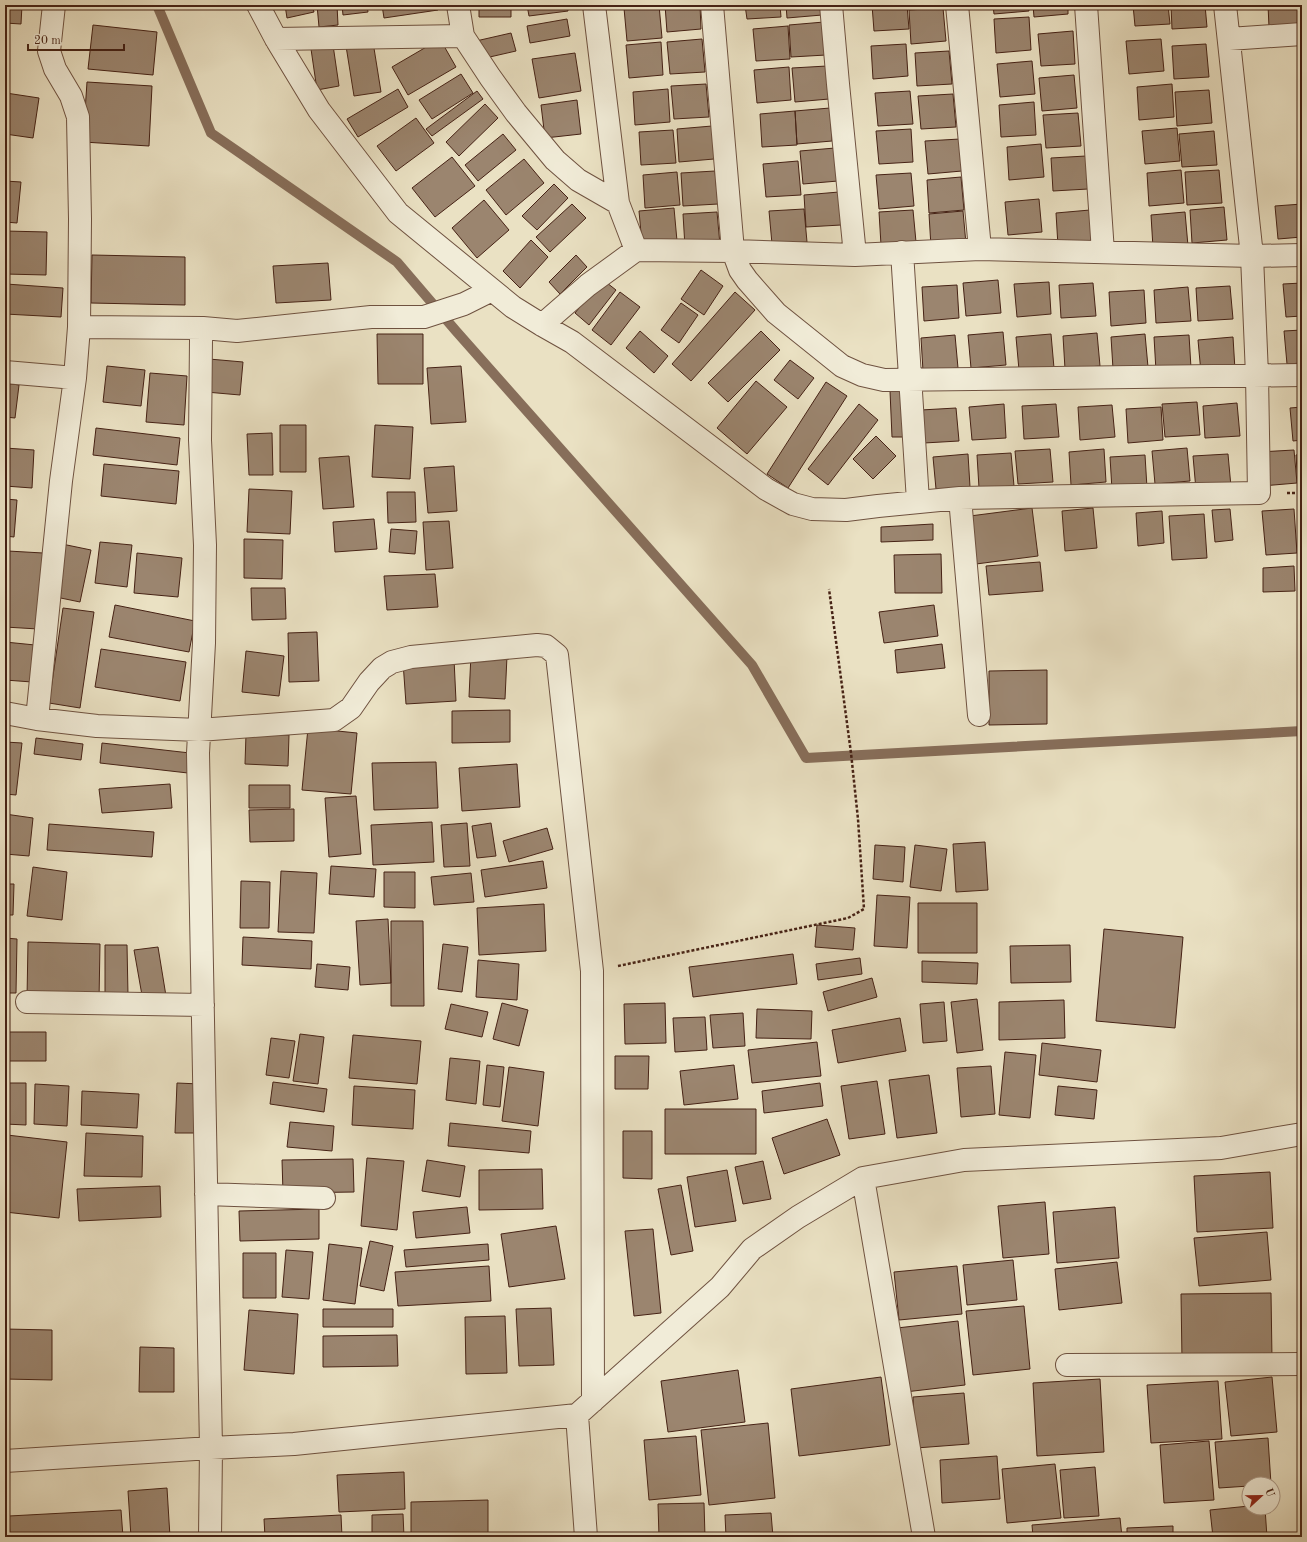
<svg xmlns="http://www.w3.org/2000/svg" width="1307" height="1542" font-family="'Old Standard TT',serif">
  <rect width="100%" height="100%" fill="#eae1c3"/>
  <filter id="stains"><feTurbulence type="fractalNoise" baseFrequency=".005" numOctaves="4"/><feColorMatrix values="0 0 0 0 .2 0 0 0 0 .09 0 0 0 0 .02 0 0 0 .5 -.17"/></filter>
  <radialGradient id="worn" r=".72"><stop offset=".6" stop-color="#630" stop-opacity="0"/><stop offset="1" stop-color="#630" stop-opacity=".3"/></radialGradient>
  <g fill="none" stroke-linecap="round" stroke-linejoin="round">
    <path stroke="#876e5a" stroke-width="10" d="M157,5l54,128 186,129 59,69 296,334 54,93 496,-27"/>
  </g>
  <path fill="#9b856f" stroke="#462215" d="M5,5h17l-1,19 -16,-1z
    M285,5h27l2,7 -27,6z
    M317,5h20l1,20 -19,2z
    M342,5h25l1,7 -25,3z
    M382,5h56v5l-54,8z
    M479,5h32v12h-32z
    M527,5h40l1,6 -39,5z
    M659,5l3,33 -35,3 -3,-33z
    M665,5h35l1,24 -34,3z
    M745,5h35l1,12 -34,2z
    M786,5h35l1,10 -35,3z
    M872,5h35l2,24 -35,2z
    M993,5h35l1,6 -35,3z
    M1033,5h35v9l-34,3z
    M1133,5h35l2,19 -35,2z
    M1171,5h34l2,22 -35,2z
    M1268,5h34v19l-33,3z
    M943,8l3,33 -35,3 -2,-34z
    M1029,17l2,33 -35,3 -2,-34z
    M567,19l3,17 -40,7 -3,-17z
    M824,22l2,33 -35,2 -2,-32z
    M93,25l64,7 -4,43 -65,-6z
    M788,26l2,33 -34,2 -3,-32z
    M1073,31l2,33 -34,2 -3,-32z
    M511,33l5,18 -35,8 -5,-18z
    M440,39l16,28 -48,28 -16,-28z
    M702,39l3,33 -35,2 -3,-32z
    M1161,39l3,32 -35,3 -3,-33z
    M373,42l8,50 -27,4 -8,-50z
    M661,42l2,33 -34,3 -3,-33z
    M906,44l2,32 -35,3 -2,-33z
    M1206,44l3,33 -35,2 -2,-33z
    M333,45l6,41 -22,4 -6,-41z
    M949,51l3,33 -35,2 -2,-33z
    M575,53l6,38 -42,7 -7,-39z
    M1032,61l3,33 -35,3 -3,-33z
    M827,66l2,33 -34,3 -3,-34z
    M789,67l2,33 -34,3 -3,-33z
    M461,74l12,19 -41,26 -13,-19z
    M1074,75l3,33 -35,3 -3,-33z
    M87,82l65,4 -3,60 -66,-4z
    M706,84l3,33 -35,2 -3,-33z
    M1172,84l2,33 -35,3 -2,-33z
    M398,89l10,18 -50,30 -11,-18z
    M668,89l2,33 -35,3 -2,-33z
    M1209,90l3,33 -35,3 -2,-34z
    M477,91l6,8 -51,37 -6,-7z
    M910,91l3,33 -35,2 -3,-33z
    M6,93l33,5 -6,40 -28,-4v-31z
    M953,94l3,33 -35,2 -3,-33z
    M577,100l4,34 -36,4 -4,-33z
    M1034,102l2,33 -35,2 -2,-32z
    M485,104l13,14 -39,38 -13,-14z
    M830,108l2,33 -35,3 -2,-33z
    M795,111l2,34 -35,2 -2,-33z
    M1078,113l3,33 -35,2 -3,-33z
    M416,118l18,25 -38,28 -19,-25z
    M712,126l2,33 -35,3 -2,-33z
    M1177,128l3,33 -35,3 -3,-33z
    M911,129l2,33 -34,2 -3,-33z
    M673,130l3,33 -35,2 -2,-33z
    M1214,131l3,34 -35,2 -3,-33z
    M503,134l13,16 -38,31 -13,-16z
    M960,139l2,32 -34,3 -3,-33z
    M1041,144l3,33 -35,3 -2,-33z
    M835,148l3,33 -35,3 -3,-33z
    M1086,156l2,33 -35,2 -2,-33z
    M452,157l23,29 -40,31 -23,-29z
    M524,159l20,24 -38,32 -20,-25z
    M798,161l3,34 -35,2 -3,-33z
    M1181,170l3,33 -35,3 -2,-33z
    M1219,170l3,33 -35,2 -2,-33z
    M715,171l3,33 -35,2 -2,-33z
    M677,172l3,33 -35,3 -2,-33z
    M911,173l3,33 -35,3 -3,-34z
    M961,177l3,33 -35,3 -2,-33z
    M5,181l16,1 -4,41 -12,-1z
    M554,184l14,14 -31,32 -15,-14z
    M839,192l2,33 -35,2 -2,-32z
    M1039,199l3,33 -34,3 -3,-33z
    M484,200l25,30 -32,28 -25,-30z
    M572,204l14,14 -36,34 -14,-15z
    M1302,204v33l-24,2 -3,-33z
    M1224,207l3,33 -35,3 -2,-33z
    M674,208l3,33 -35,3 -3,-33z
    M804,209l3,33 -35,2 -3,-33z
    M913,210l3,32 -35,3 -2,-33z
    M1090,210l3,33 -35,3 -2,-33z
    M963,211l3,33 -35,3 -2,-33z
    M717,212l3,33 -35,2 -2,-33z
    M1185,212l3,34 -35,2 -2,-33z
    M5,231l42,1 -1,43 -41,-1z
    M531,240l17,17 -28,31 -17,-17z
    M92,255l93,2v48l-94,-2z
    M576,255l11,12 -27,27 -11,-12z
    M328,263l3,37 -55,3 -3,-37z
    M701,270l22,16 -19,29 -23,-16z
    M602,279l14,11 -27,35 -14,-12z
    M998,280l3,33 -35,3 -3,-33z
    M1049,282l2,32 -34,3 -3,-33z
    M1093,283l3,33 -35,2 -2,-33z
    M1302,283v33l-16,1 -3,-33z
    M6,284l57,4 -2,29 -56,-3z
    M957,285l2,33 -35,3 -2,-34z
    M1230,286l3,33 -35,2 -2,-33z
    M1188,287l3,34 -35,2 -2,-33z
    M1144,290l2,33 -35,3 -2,-34z
    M620,292l20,15 -29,38 -19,-15z
    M735,292l20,18 -64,71 -19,-17z
    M681,303l17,12 -19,28 -18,-13z
    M1302,330v33l-15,1 -3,-33z
    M640,331l28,25 -14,17 -28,-25z
    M761,331l19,19 -52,52 -20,-19z
    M1003,332l3,33 -35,3 -3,-33z
    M1097,333l3,33 -35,3 -2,-33z
    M377,334h46v50h-45z
    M1051,334l3,34 -35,2 -3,-33z
    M1145,334l3,33 -35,2 -2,-32z
    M955,335l3,33 -35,3 -2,-33z
    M1189,335l2,33 -35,3 -2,-34z
    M1233,337l2,33 -34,3 -3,-33z
    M209,359l34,3 -3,33 -34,-3z
    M790,360l24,18 -16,21 -24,-19z
    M107,366l38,4 -4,36 -38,-4z
    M461,366l5,56 -35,2 -4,-56z
    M150,373l37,3 -3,49 -38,-3z
    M756,381l31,26 -40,47 -30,-26z
    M826,382l21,14 -59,92 -21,-14z
    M5,383l14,2 -4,33 -10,-1z
    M890,391h12l2,46h-12z
    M1197,402l3,33 -35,2 -3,-33z
    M1237,403l3,33 -35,2 -2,-32z
    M859,404l19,16 -50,65 -20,-16z
    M1004,404l2,34 -34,2 -3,-33z
    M1056,404l3,33 -35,2 -2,-33z
    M1112,405l3,32 -35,3 -2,-33z
    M1161,407l2,33 -35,3 -2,-34z
    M1302,407v33l-9,1 -3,-33z
    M956,408l3,33 -35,2 -3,-33z
    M280,425h26v47h-26z
    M375,425l38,2 -3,52 -38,-2z
    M96,428l84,10 -3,27 -84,-10z
    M272,433l1,42h-24l-2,-41z
    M876,436l20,20 -23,23 -20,-20z
    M5,448l29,2 -2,38 -27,-2z
    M1187,448l3,33 -35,3 -3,-33z
    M1050,449l3,33 -35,2 -3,-33z
    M1104,449l2,33 -35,3 -2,-33z
    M1294,450l3,33 -35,3 -3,-34z
    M1011,453l3,33 -35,2 -2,-33z
    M968,454l2,33 -34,2 -3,-32z
    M1228,454l3,33 -35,3 -3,-34z
    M1302,454v33h-4l-2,-32z
    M1145,455l2,33 -35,2 -2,-33z
    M349,456l5,51 -31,2 -4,-51z
    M104,464l75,7 -3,33 -75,-8z
    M454,466l3,45 -29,2 -4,-45z
    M249,489l43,2 -2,43 -43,-2z
    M387,492h28l1,30 -28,1z
    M5,499l12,1 -3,37 -9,-1z
    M1032,508l6,48 -62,8 -6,-48z
    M1093,508l4,40 -32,3 -3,-40z
    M1230,509l3,31 -18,2 -3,-32z
    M1294,509l3,44 -31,2 -4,-44z
    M1162,511l2,32 -26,3 -2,-33z
    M1204,514l3,44 -35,2 -3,-44z
    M374,519l3,30 -42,3 -2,-30z
    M449,521l4,47 -27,2 -3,-48z
    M933,524v16l-52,2v-15z
    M391,529l26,2 -2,23 -26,-2z
    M244,539l39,1 -1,39 -38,-1z
    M100,542l32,3 -5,42 -32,-4z
    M62,544l29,6 -11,52 -29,-6z
    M8,551l35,2 -5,76 -33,-2z
    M137,553l45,5 -4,39 -44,-4z
    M941,554l1,39h-47l-1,-38z
    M1040,562l3,29 -54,4 -3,-29z
    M1294,566l1,25 -32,1v-24z
    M435,574l3,33 -51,3 -3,-34z
    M251,588h34l1,31 -34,1z
    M115,605l80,16 -6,31 -80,-15z
    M934,605l4,31 -54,7 -5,-31z
    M63,608l31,4 -14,96 -31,-5z
    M317,632l2,49 -30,1 -1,-49z
    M5,642l30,3 -3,37 -27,-2z
    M942,644l3,24 -48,5 -2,-23z
    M101,649l85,13 -6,39 -85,-14z
    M246,651l38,5 -5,40 -37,-4z
    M471,654l36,2 -2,43 -36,-2z
    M454,659l2,42 -50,3 -3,-42z
    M1047,670v54l-58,1v-54z
    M510,710v32l-58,1v-32z
    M308,728l49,5 -6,61 -49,-4z
    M246,734l43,1 -1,31 -43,-2z
    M36,738l47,6 -2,16 -47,-6z
    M5,742l17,1 -6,52 -11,-1z
    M102,743l88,10 -2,20 -88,-10z
    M436,762l2,46 -64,2 -2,-47z
    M517,764l3,43 -58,4 -3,-43z
    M170,784l2,24 -70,5 -3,-24z
    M249,785h41v23h-41z
    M356,796l5,58 -32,3 -4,-59z
    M294,809v32l-44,1 -1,-32z
    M5,814l28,4 -4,38 -24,-2z
    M432,822l2,40 -61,3 -2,-40z
    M467,823l3,43 -26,1 -3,-42z
    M491,823l5,33 -19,2 -5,-32z
    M49,824l105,8 -2,25 -105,-7z
    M547,828l6,21 -44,13 -6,-21z
    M985,842l3,48 -32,2 -3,-48z
    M875,845l30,2 -2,35 -30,-3z
    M915,845l32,4 -6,42 -31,-4z
    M543,861l4,27 -62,9 -4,-27z
    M331,866l45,3 -2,28 -45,-3z
    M33,867l34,5 -5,48 -35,-4z
    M281,871l36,2 -3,60 -36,-1z
    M384,872h31v36l-31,-1z
    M471,873l3,29 -40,3 -3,-28z
    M241,881l29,1 -1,46h-29z
    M5,884h9l-1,31h-8z
    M877,895l33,2 -3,51 -33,-2z
    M918,903h59v50h-59z
    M544,904l2,47 -67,4 -2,-47z
    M388,919l3,64 -31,2 -4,-64z
    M391,921h32l1,85h-33z
    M817,925l38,3 -2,22 -38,-3z
    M1104,929l79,8 -8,91 -79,-7z
    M243,937l69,4 -1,28 -69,-4z
    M5,938l12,1 -1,54h-11z
    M28,942l72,2 -1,56 -72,-2z
    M443,944l25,3 -6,45 -24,-3z
    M105,945h22l1,50h-23z
    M1070,945l1,37 -60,1 -1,-37z
    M158,947l8,49 -23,5 -9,-51z
    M793,954l4,30 -104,13 -4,-30z
    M860,958l2,16 -44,6 -2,-16z
    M478,960l41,4 -2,36 -41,-3z
    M922,961l56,2 -1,21 -55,-2z
    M317,964l33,3 -2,23 -33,-3z
    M872,978l5,19 -49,14 -5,-19z
    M977,999l6,51 -26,3 -6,-51z
    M1064,1000l1,38 -66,2v-38z
    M944,1002l3,39 -24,2 -3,-39z
    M502,1003l26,7 -9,36 -26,-7z
    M665,1003l1,40 -41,1 -1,-40z
    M451,1004l37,8 -6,25 -37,-8z
    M757,1009l55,2 -1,28 -55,-1z
    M743,1013l2,33 -32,2 -3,-33z
    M705,1017l2,33 -32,2 -2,-34z
    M900,1018l6,33 -68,12 -6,-33z
    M5,1032h41v29h-41z
    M300,1034l24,3 -6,47 -25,-3z
    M353,1035l68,6 -4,43 -68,-6z
    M271,1038l24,3 -6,37 -23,-3z
    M817,1042l4,34 -69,7 -4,-33z
    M1042,1043l59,7 -4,32 -58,-7z
    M1005,1052l31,3 -6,63 -31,-3z
    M615,1056h34l-1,33h-33z
    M450,1058l30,3 -4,43 -30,-4z
    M487,1065l17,2 -4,40 -17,-2z
    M734,1065l4,34 -54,6 -4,-34z
    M991,1066l4,48 -34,3 -4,-49z
    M509,1067l35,5 -6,54 -36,-5z
    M929,1075l8,58 -40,5 -8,-58z
    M877,1081l8,53 -36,5 -8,-53z
    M273,1082l54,7 -3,23 -54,-8z
    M5,1083h21v42l-21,-1z
    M177,1083l23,1 -1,49h-24z
    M820,1083l3,23 -59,7 -2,-22z
    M35,1084l34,2 -2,40 -33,-2z
    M354,1086l61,4 -2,39 -61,-4z
    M1058,1086l39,4 -3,29 -39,-4z
    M82,1091l57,3 -2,34 -56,-3z
    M665,1109h91v45h-91z
    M827,1119l13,36 -56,19 -12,-36z
    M290,1122l44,4 -2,25 -45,-4z
    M450,1123l81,8 -2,22 -81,-7z
    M623,1131h29v48l-29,-1z
    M86,1133l57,3 -1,41 -58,-1z
    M7,1135l60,7 -8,76 -54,-6v-59z
    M367,1158l37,3 -7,69 -36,-4z
    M353,1159l1,33 -71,1 -1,-33z
    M427,1160l38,6 -5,31 -38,-6z
    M763,1161l8,38 -28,5 -8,-37z
    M542,1169l1,40 -64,1v-40z
    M727,1170l9,51 -41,6 -8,-50z
    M1270,1172l3,56 -76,4 -3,-56z
    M681,1185l12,66 -22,4 -13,-66z
    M160,1186l1,31 -82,4 -2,-32z
    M1045,1202l4,52 -46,4 -5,-52z
    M467,1207l3,26 -54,5 -3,-26z
    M1115,1207l4,51 -62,5 -4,-51z
    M319,1209v30l-79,2 -1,-30z
    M556,1226l9,53 -56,8 -8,-53z
    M653,1229l8,84 -27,3 -9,-85z
    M1267,1232l4,48 -72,6 -5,-48z
    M370,1241l23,5 -9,45 -24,-5z
    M329,1244l33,4 -7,56 -32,-4z
    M488,1244l1,16 -83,7 -2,-17z
    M286,1250l27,2 -4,47 -27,-2z
    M243,1253h33v45h-33z
    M1013,1260l4,40 -50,5 -4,-40z
    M1117,1262l5,41 -63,7 -4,-41z
    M489,1266l2,35 -93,5 -3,-34z
    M957,1266l5,48 -63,6 -5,-48z
    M1271,1293l1,66 -90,1 -1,-66z
    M1024,1306l6,63 -57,6 -7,-64z
    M551,1308l3,57 -35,1 -3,-57z
    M323,1309h70v18h-70z
    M249,1310l49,4 -4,60 -50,-4z
    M505,1316l2,57 -41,1 -1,-57z
    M958,1321l7,64 -60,7 -8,-64z
    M5,1329l47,1v50l-47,-1z
    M397,1335l1,31 -75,1v-31z
    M140,1347l34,1v44h-35z
    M738,1370l7,52 -77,10 -7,-51z
    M881,1377l9,68 -91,11 -8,-67z
    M1272,1377l5,55 -46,4 -6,-54z
    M1100,1379l4,73 -67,4 -4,-73z
    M1218,1381l4,58 -71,4 -4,-58z
    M964,1393l5,51 -53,4 -3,-51z
    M768,1423l7,75 -66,7 -8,-75z
    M696,1436l5,59 -52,5 -5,-60z
    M1268,1438l3,46h-22v2l-30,2 -4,-46z
    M1209,1441l5,59 -50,3 -4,-58z
    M997,1456l3,43 -58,4 -2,-43z
    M1055,1464l6,54 -54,5 -5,-54z
    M1095,1467l4,49 -35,2 -4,-48z
    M404,1472l1,37 -66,3 -2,-37z
    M167,1488l3,49h-39l-3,-46z
    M488,1500v37h-77v-35z
    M704,1503l1,34h-46l-1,-33z
    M1249,1506v2h16l2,29h-54l-3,-27z
    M121,1510l2,27h-113l-1,-21z
    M771,1513l2,24h-47l-1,-22z
    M403,1514l1,23h-32v-22z
    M341,1515l1,22h-77l-1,-18z
    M1120,1518l2,19h-89l-1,-12z
    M1173,1526v11h-46v-9z
    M1029,1533v4h-38l-1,-2z"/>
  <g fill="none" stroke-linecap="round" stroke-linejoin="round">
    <g stroke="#6f5240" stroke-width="24">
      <path id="minor" d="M54,5l-5,46 6,18 16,27 7,21 2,102 -1,108
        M258,5l18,34 43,71 79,103 115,94 29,18 30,17 194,147 27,15 19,5 34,1 32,-4 82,-8 299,-5 -2,-118 -5,-119 -27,-251
        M458,5l5,31 27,41 26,36 39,47 23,20 40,23
        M594,5l24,198 18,47
        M712,5l21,246 7,19 7,10 29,33 66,53 20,9 22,5 418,-5
        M831,5l7,79 17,171
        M957,5l23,244
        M1086,5l17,247
        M276,39l187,-3
        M1229,39l73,-5
        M902,252l16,249
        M542,325l46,-40 48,-35 97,1 122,4 125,-6 272,7 50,-1
        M203,328l-2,12 -1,100 5,105 -1,98 -6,110 13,695 -1,89
        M5,372l70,6
        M960,498l19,217
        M5,713l32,6 60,7 102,4 135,-10 17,-12 18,-26 13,-14 10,-6 19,-5 126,-12 9,1 11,9 35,316 1,430
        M37,719l24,-238 14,-103 4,-51 124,1 34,3 134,-14h53l40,-13 28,-14
        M27,1002l176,3
        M863,1178l61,359
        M206,1194l118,4
        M1067,1365l235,-1
        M577,1415l9,122
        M5,1461l206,-13 83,-4 283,-29 143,-128 32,-38 46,-32 65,-39 101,-18 257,-12 81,-14"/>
    </g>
    <path stroke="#462215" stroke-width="2.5" stroke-dasharray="3 2" stroke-linecap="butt" d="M1287,493h15
      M618,966l230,-48 16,-9 -6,-90 -7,-66 -22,-164"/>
    <use href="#minor" stroke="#f1ecd8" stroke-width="22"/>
  </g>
  <rect width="1307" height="1542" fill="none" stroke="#eae1c3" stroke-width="20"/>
  <rect x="6" y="6" width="1295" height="1530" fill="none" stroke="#462215" stroke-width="2"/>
  <rect x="10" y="10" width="1287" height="1522" fill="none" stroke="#462215"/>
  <g transform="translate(1261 1496) rotate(68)"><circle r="19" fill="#f1ecd8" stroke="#ad9b8a"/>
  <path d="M0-3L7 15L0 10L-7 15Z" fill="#8f2418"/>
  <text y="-6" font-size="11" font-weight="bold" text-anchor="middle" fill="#462215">U</text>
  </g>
  <path d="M28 44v6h96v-6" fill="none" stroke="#462215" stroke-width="2"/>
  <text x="34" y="44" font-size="12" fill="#462215" stroke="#f1ecd8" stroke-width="3" paint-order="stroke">20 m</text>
  <rect width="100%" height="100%" filter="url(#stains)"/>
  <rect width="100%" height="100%" fill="url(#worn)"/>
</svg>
